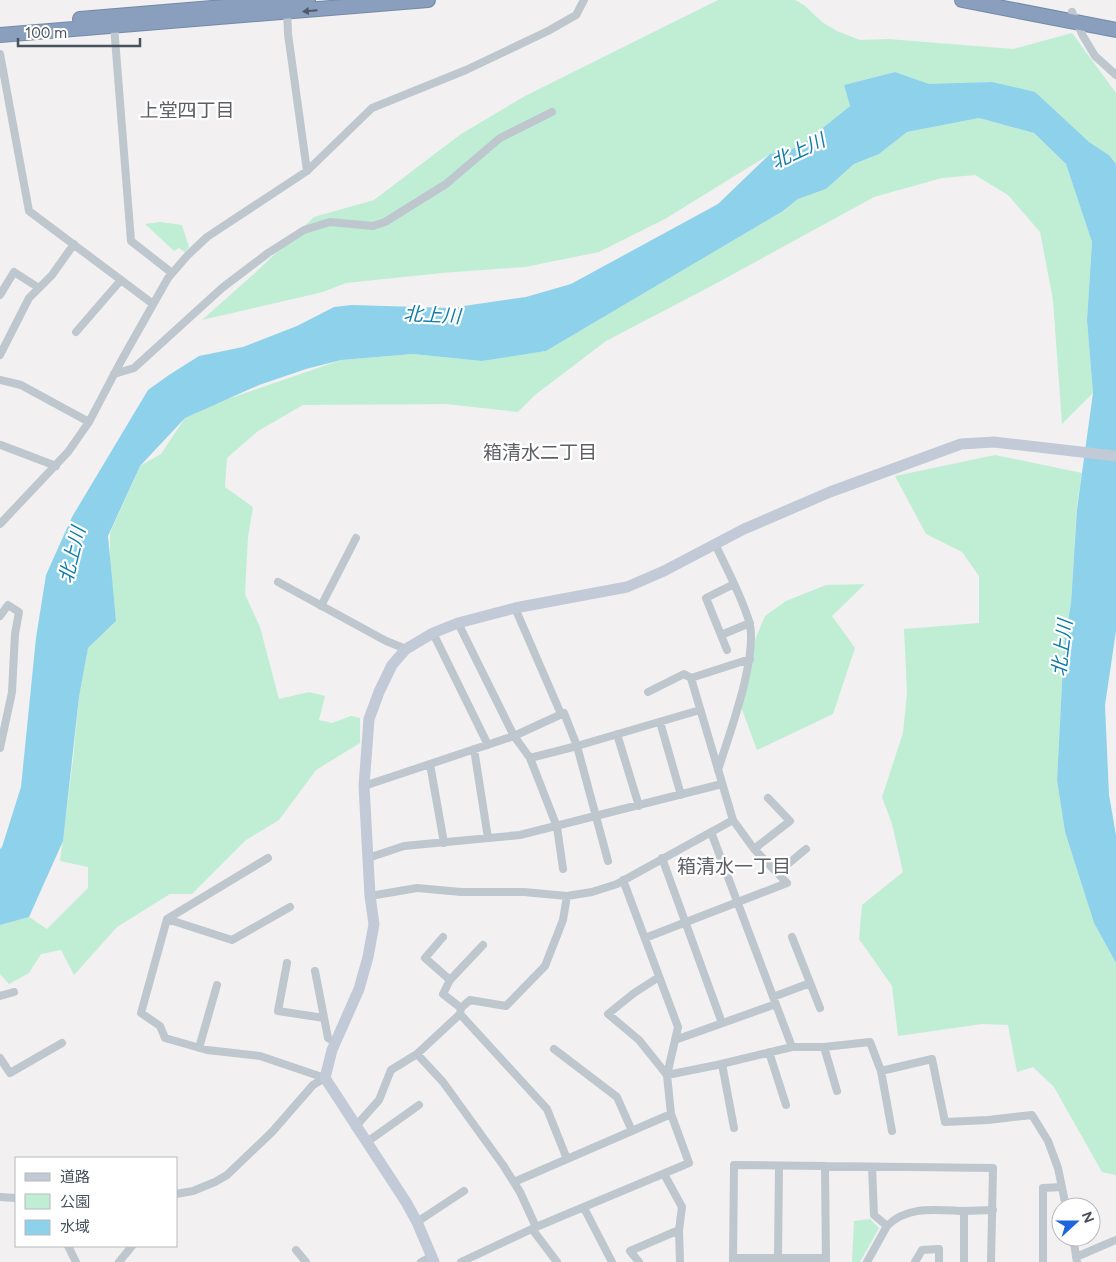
<svg xmlns="http://www.w3.org/2000/svg" width="1116" height="1262" font-family="Figtree,'Noto Sans JP',sans-serif">
  <rect width="100%" height="100%" fill="#f2f0f0"/>
  <path fill="#bfeed5" d="M718,0h77l9,5 18,17 15,9 23,9 28,-1 125,10 59,-16 44,60v71l-7,-9 -20,-13 -97,-60 -63,3 -34,-13 -51,13 6,21 -51,41 -29,7 -105,65 -66,33 -74,15 -83,6 -96,10 -23,9 -121,28 54,-48 58,-55 60,-17 87,-66 64,-38z
    M979,118l55,15 32,31 26,78 -5,78 6,73 -31,31 -9,-124 -13,-68 -32,-37 -33,-20 -33,3 -68,19 -157,86 -111,58 -71,54 -17,17 -72,-8 -143,1 -45,26 -31,27 -2,29 28,20 -5,30 -3,57 15,33 19,72 30,-7 16,4 -6,24 13,3 19,-7 9,2v25l-44,27 -37,50 -33,20 -54,54h-22l-53,33 -43,48 -13,-25 -20,4 -12,19 -20,11 -9,-10v-49l29,-8 18,12 41,-41v-21l-28,-6 13,-101 6,-63 9,-49 28,-27 -6,-53v-35l30,-67 21,-12 24,-36 31,-15 125,-43 72,-6 69,7 64,-10 237,-140 15,-12 28,-10 28,-25 25,-10 28,-22z
    M160,222l22,3 7,22 -4,5 -6,-4 -5,3 -29,-27z
    M995,455l87,18 -5,32 -6,98 -7,42 -7,135 8,52 29,91 22,40v212l-14,-3 -48,-85 -21,-20 -16,5 -9,-47 -26,-1 -84,12 -6,-50 -33,-47 3,-34 41,-33 -11,-48 -10,-27 21,-64 4,-40 -3,-64 75,-6v-47l-17,-24 -36,-18 -31,-58z
    M865,584l-33,32 23,32 -22,66 -76,36 -17,-46 15,-64 10,-24 21,-15 40,-16z
    M870,1219l9,9 -19,34h-8l2,-41z"/>
  <path fill="#8dd1ea" d="M895,72l34,12 63,-2 43,10 54,50 20,13 7,9v467l-11,74 4,90 7,40v128l-22,-40 -29,-91 -8,-52 7,-135 7,-42 6,-94 16,-116 -6,-73 5,-78 -26,-78 -32,-31 -55,-15 -72,14 -28,22 -25,10 -28,25 -28,10 -15,12 -237,140 -64,10 -69,-7 -72,6 -35,9 -47,16 -74,33 -45,48 -32,70 8,85 -28,27 -9,49 -16,144 -34,76 -29,8v-76l2,-2 19,-60 15,-149 10,-63 26,-58 76,-127 21,-15 30,-19 44,-9 54,-21 37,-19 18,-2 98,3 76,-11 45,-13 147,-80 52,-50 29,-7 51,-41 -6,-21z"/>
  <g fill="none" stroke-linecap="round" stroke-linejoin="round">
    <g stroke="#748aa9" stroke-width="16">
      <path id="highway" d="M962,0l154,30
        M80,19l228,-19
        M0,35l428,-35"/>
    </g>
    <path stroke="#bec6ce" stroke-width="8" d="M287,9l1,25 19,137
      M1072,12l11,24 12,20 21,19
      M114,26l17,215 41,32
      M0,54l29,157 124,93
      M0,295l14,-23 25,16
      M76,332l45,-52
      M0,355l29,-57 23,-23 22,-31
      M114,374l20,-6 88,-80 46,-35 36,-23 26,-8 43,4 12,-4 61,-38 54,-46 52,-26
      M0,380l21,5 68,37
      M1,445l55,21
      M0,524l68,-72 21,-30 31,-59 48,-85 20,-23 19,-18 100,-66 65,-63 94,-38 82,-39 28,-16 8,-15
      M715,544c12,25 26,51 34,77 10,34 -20,114 -31,149
      M278,582l108,59 20,8
      M321,606l35,-68
      M515,608l46,106
      M0,616l8,-11 11,7 -4,22 -3,58 -12,56
      M458,623l56,113 16,22 47,-12 31,115
      M433,633l55,112
      M721,635l29,-12
      M727,650l-21,-52 28,-14
      M750,659l-59,19 42,142 21,29
      M648,692l36,-18 7,4
      M660,722l21,73
      M617,734l22,72
      M474,749l14,89
      M530,758l27,69 6,42
      M430,764l14,79
      M364,786l150,-50 50,-23 13,33 123,-36
      M711,832l81,215
      M268,858l-101,61 -26,94 19,13 5,12 42,12 53,6 65,22
      M368,858l36,-12 116,-11 202,-51
      M662,858l60,165
      M777,873l29,-24
      M370,896l47,-8 44,4h63l43,4 25,-4 25,-8 116,-64
      M167,919l65,21 58,-33
      M443,937l-18,21 25,22 -7,14 18,14
      M792,937l28,71
      M645,938l142,-55 -33,-34 36,-28 -22,-23
      M287,963l-9,48 46,7
      M315,971l13,67 7,4
      M659,977l-25,16 -26,21 31,26 28,35
      M450,980l33,-35
      M0,996l14,-4
      M773,997l37,-14
      M460,1014l87,95 20,50
      M675,1040l101,-36
      M824,1047l13,44
      M199,1048l18,-63
      M554,1049l63,48 15,34
      M769,1052l17,53
      M417,1054l26,28 60,83 17,27 16,35
      M0,1058l10,15 52,-30
      M722,1064l12,64
      M881,1071l11,60
      M667,1075l50,-10 75,-18h32l46,-5 11,29 51,-12 13,63 43,-2 44,-5 16,26 10,27 8,39
      M355,1127l24,-27 12,-30 26,-16 43,-40 1,-6 9,-8 36,6 39,-40 18,-46 4,-24
      M367,1142l52,-37
      M825,1166l1,96
      M664,1174l18,33 -3,23 1,32
      M514,1182l157,-68
      M176,1194l17,-3 22,-9 12,-7 45,-43 41,-47 12,-7
      M0,1197l16,1
      M584,1208l28,54
      M417,1222l47,-31
      M887,1226c21,-21 50,-16 77,-15
      M532,1229l25,33
      M1073,1237l4,25
      M68,1246l8,16
      M296,1250l10,12
      M1076,1257l40,-17
      M733,1258h93
      M778,1258l1,-92
      M119,1262l13,-16
      M421,1262l10,-5
      M461,1262l75,-35 153,-64 -18,-49 -4,-39 11,-48 -55,-147
      M639,1262l-9,-11 49,-21
      M733,1262l1,-97 259,3 -2,94
      M867,1262l20,-36 -13,-11 -2,-48
      M915,1262l7,-12 17,-1v13
      M964,1262v-51l29,-1
      M1043,1262v-74l19,-1"/>
    <path stroke="#c1cad6" stroke-width="11" d="M434,1262l-17,-40 -11,-20 -81,-124 7,-28 27,-61 9,-32 6,-33 -4,-28 -6,-110 5,-67 10,-27 13,-27 14,-16 27,-16 25,-10 57,-15 112,-21 37,-16 80,-42 86,-37 131,-48 33,-2 122,14"/>
    <use href="#highway" stroke="#899fbd" stroke-width="14"/>
  </g>
  <defs><path id="oneway-solid" d="M-6-.8H1V-3.2L6.5 0L1 3.2V.8H-6Z" transform="scale(1.25)"/></defs>
  <use fill="#4e5a67" href="#oneway-solid" transform="translate(310 11) rotate(175)"/>
  <g text-anchor="middle" dominant-baseline="central" stroke-width="4.5" stroke-linejoin="round" paint-order="stroke">
    <g font-size="19" fill="#5c5f65" stroke="#fff">
      <text x="187" y="110">上堂四丁目</text>
      <text x="540" y="452">箱清水二丁目</text>
      <text x="734" y="866">箱清水一丁目</text>
    </g>
    <g font-size="19" font-style="italic" fill="#0f7ea9" stroke="#fff">
      <text transform="translate(798 151) rotate(-25)">北上川</text>
      <text transform="translate(432 315) rotate(3)">北上川</text>
      <text transform="translate(72 555) rotate(-76)">北上川</text>
      <text transform="translate(1062 648) rotate(-83)">北上川</text>
    </g>
  </g>
  <rect x="15" y="1157" width="162" height="90" fill="#ffffff" stroke="#b6babe"/>
  <rect x="25" y="1173" width="25" height="8" fill="#c1cad6" stroke="#b6babe"/>
  <text x="60" y="1182" font-size="15" fill="#48525d">道路</text>
  <rect x="25" y="1194" width="25" height="15" fill="#bfeed5" stroke="#b6babe"/>
  <text x="60" y="1207" font-size="15" fill="#48525d">公園</text>
  <rect x="25" y="1220" width="25" height="15" fill="#8dd1ea" stroke="#b6babe"/>
  <text x="60" y="1232" font-size="15" fill="#48525d">水域</text>
  <g transform="translate(1076 1222) rotate(69)"><circle r="24" fill="#ffffff" stroke="#b6babe"/>
  <path d="M0-4L9 19L0 12L-9 19Z" fill="#1d65df"/>
  <text y="-8" font-size="14" font-weight="bold" text-anchor="middle" fill="#48525d">N</text>
  </g>
  <path d="M18 38v8h122v-8" fill="none" stroke="#48525d" stroke-width="2.5"/>
  <text x="25" y="38" font-size="15" fill="#48525d" stroke="#ffffff" stroke-width="4" paint-order="stroke">100 m</text>
</svg>
